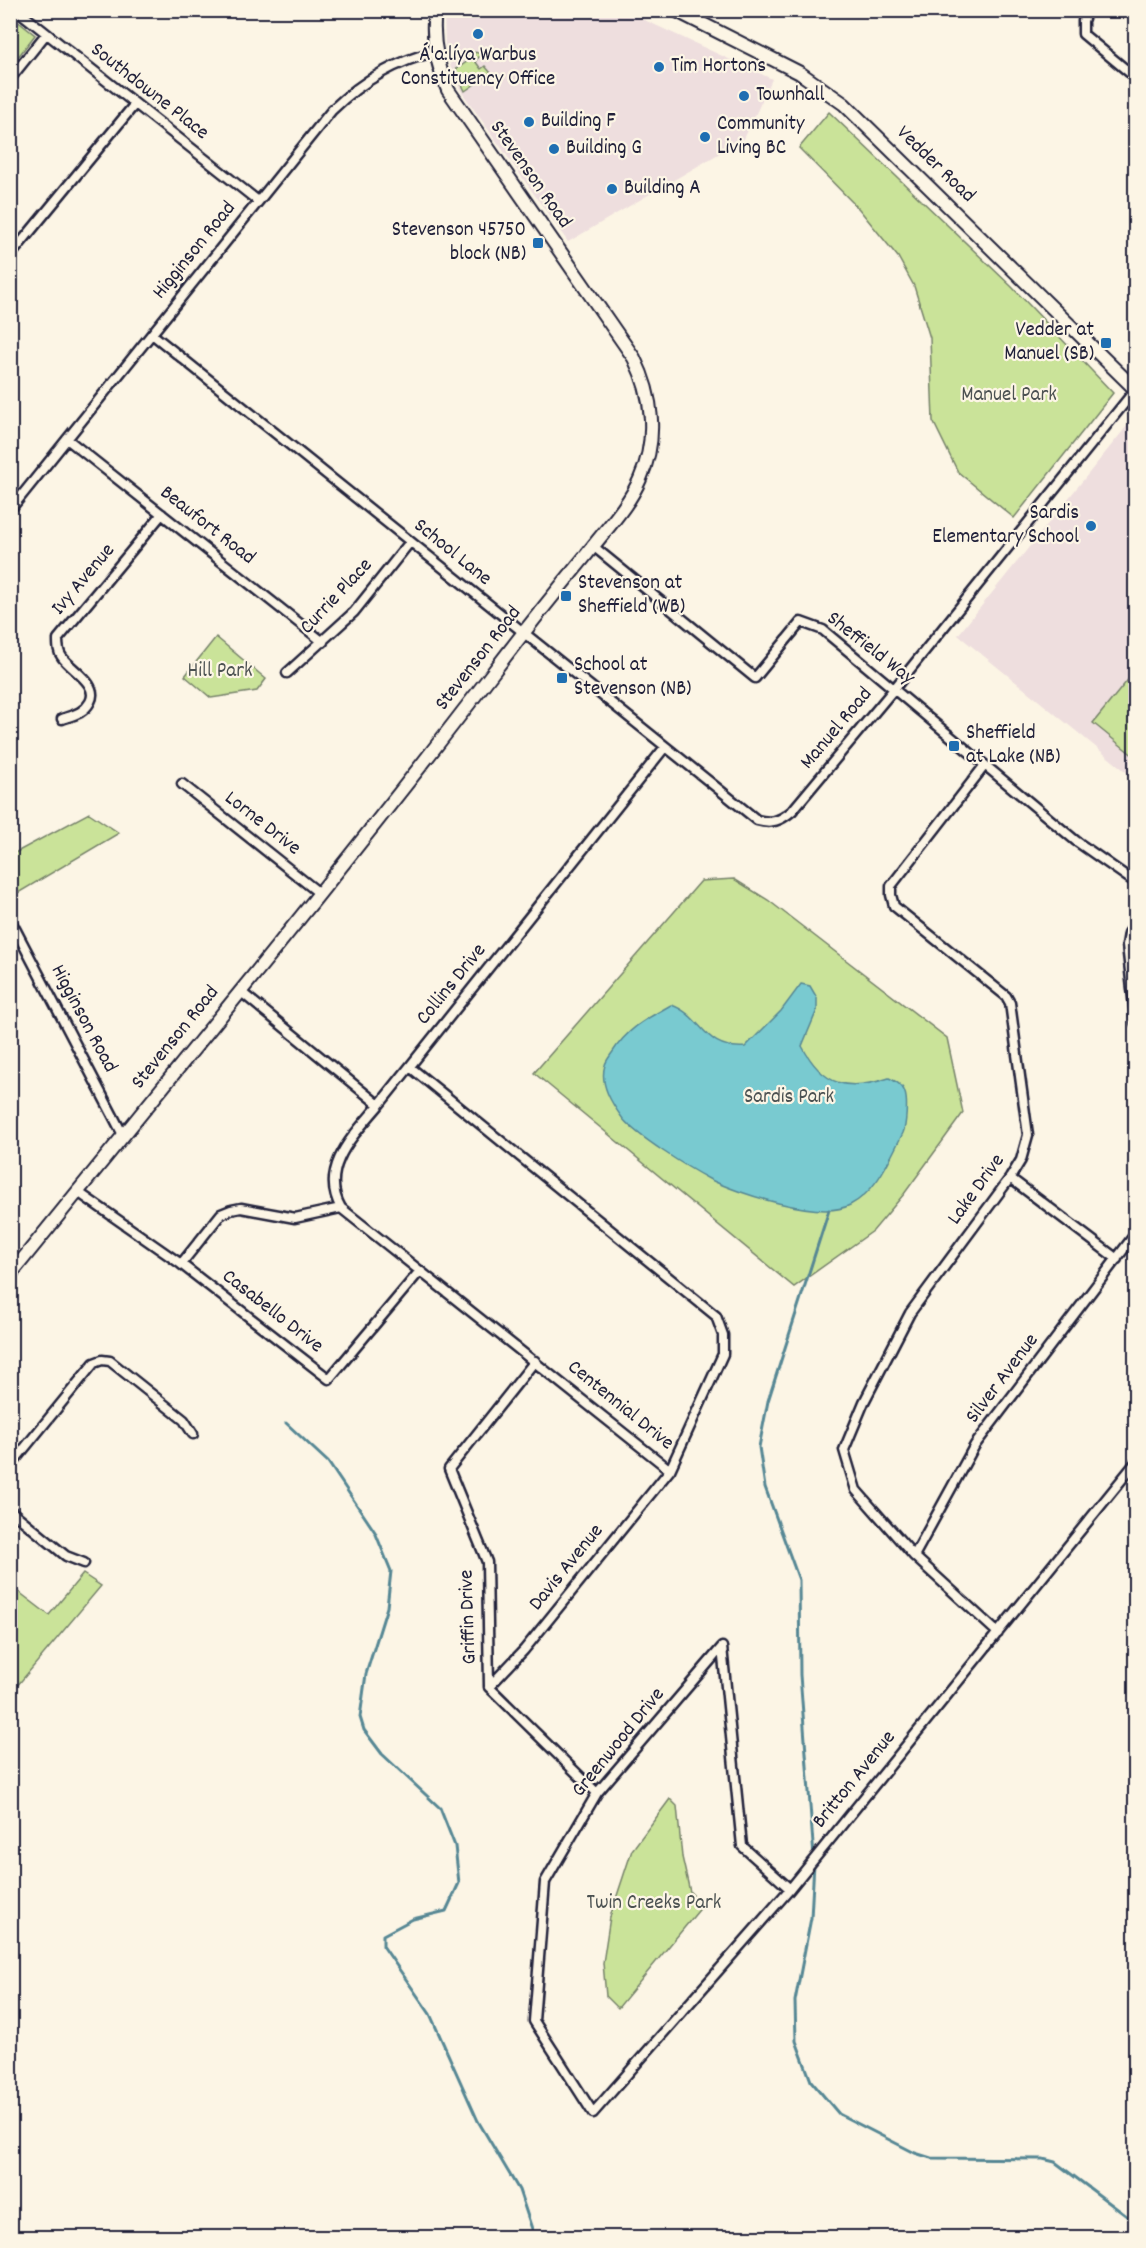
<svg xmlns="http://www.w3.org/2000/svg" width="1146" height="2248" font-family="Dekko,sans-serif">
  <rect width="100%" height="100%" fill="#fcf5e5"/>
  <filter id="ink" filterUnits="userSpaceOnUse"><feTurbulence type="fractalNoise" baseFrequency=".0167" numOctaves="2"/><feDisplacementMap in="SourceGraphic" scale="12" xChannelSelector="R" yChannelSelector="G"/><feConvolveMatrix kernelMatrix="1 2 1 2 8 2 1 2 1" color-interpolation-filters="sRGB"/></filter>
  <g filter="url(#ink)">
    <path fill="#eedede" d="M444,11h181l147,68 -28,60 -176,103 -105,-148 -10,-17 -8,-32z
      M1135,416v363l-177,-144z"/>
    <path fill="#cae399" stroke="#76826a" stroke-width="1.5" d="M11,16l24,19 -24,31z
      M463,51l17,2 1,2 -6,6 6,8 4,-3 6,7 -26,18 -10,-21 13,-9z
      M829,112l183,175 101,106 -99,125 -56,-46 -25,-51 -3,-83 -16,-52 -16,-29 -39,-48 -60,-61z
      M216,637l50,42 -9,12 -46,7 -26,-22z
      M1135,671v86l-42,-34z
      M89,813l30,20 -101,60 -7,-15v-23z
      M734,879l34,21 179,138 16,75 -59,81 -31,37 -79,56 -260,-214 167,-192z
      M83,1574l18,12 -84,100 -6,-5v-95l38,29z
      M670,1799l7,7 5,51 8,35 13,13 -85,103 -12,-12 -3,-33 7,-46 22,-67z"/>
    <path fill="#79cad0" stroke="#568794" stroke-width="1.5" d="M801,984l9,2 7,12v12l-15,36c21,40 45,46 87,32 6,3 14,7 16,15 3,8 1,33 -2,40 -14,27 -25,57 -53,72 -29,16 -113,-12 -141,-26 -21,-11 -72,-43 -86,-60 -11,-15 -24,-35 -18,-54 1,-4 5,-9 7,-12 16,-25 34,-34 59,-48 32,10 31,45 74,42l36,-36z"/>
    <g fill="none" stroke-linecap="round" stroke-linejoin="round">
      <path stroke="#568794" stroke-width="3" d="M286,1423l42,39 47,70 16,39 -4,36 -21,67 -6,43 4,13 18,24 58,54 15,38 4,37 -13,28 -33,8 -30,16v11l47,68 48,107 41,69 16,48
        M814,1857l-14,-182 -1,-95 -34,-93 -6,-40 9,-46 61,-191
        M814,1863l-3,55 -16,83 1,40 15,40 28,33 76,39 16,5 112,1 12,3 81,61"/>
      <g stroke="#22223b" stroke-width="13">
        <path id="street" d="M17,10l241,191
          M1087,10l-4,11v13l53,44
          M10,79l36,-45
          M10,256l125,-152
          M152,334l605,486c15,4 23,1 35,-9l102,-122 241,-299
          M67,439l256,203
          M10,510l322,-400c29,-28 63,-49 103,-58
          M593,546l162,132 46,-56 22,8 253,211 60,42
          M287,673l67,-61 56,-70
          M62,719c12,-4 22,-6 28,-17 10,-18 -19,-32 -28,-45 -4,-5 -4,-11 -4,-18l104,-125
          M985,765l-94,121v9l3,11 112,90 4,7 18,132 -7,25 -11,18 -100,135 -46,89 -20,48 12,40 58,66 84,77
          M182,784l137,109
          M10,919l113,216
          M1136,924l-7,9 -2,12 9,79
          M240,991l139,114 286,-358
          M379,1105c-24,29 -61,63 -38,103l329,262 53,-116v-19l-7,-19 -306,-249
          M1010,1178l107,81
          M78,1192l103,72 148,115 90,-107
          M181,1264l40,-50 10,-4 10,-2 54,10 46,-10
          M535,1361l-86,108 38,93 2,125 108,106
          M10,1466l84,-103 8,-3 8,1 74,59 9,14
          M10,1510l56,46 18,7
          M914,1556l61,-111 161,-212
          M489,1687l35,-37 146,-180
          M790,1889l-48,-43 -20,-199 -125,146 -52,89 -11,139 59,92 197,-224 346,-427"/>
      </g>
      <g stroke="#22223b" stroke-width="16">
        <path id="secondary" d="M675,10l125,63 44,31 292,286
          M10,1275c161,-199 325,-396 481,-600 31,-41 63,-81 96,-121 18,-24 41,-47 53,-75 18,-40 13,-83 -6,-121l-186,-268c-11,-25 -17,-51 -13,-80"/>
      </g>
      <use href="#street" stroke="#fcf5e5" stroke-width="8"/>
      <use href="#secondary" stroke="#fcf5e5" stroke-width="12"/>
    </g>
  </g>
  <g fill="#1f6fb2" stroke="#fcf5e5" stroke-width="2">
    <circle cx="478" cy="34" r="6"/>
    <circle cx="659" cy="67" r="6"/>
    <circle cx="744" cy="96" r="6"/>
    <circle cx="529" cy="122" r="6"/>
    <circle cx="705" cy="137" r="6"/>
    <circle cx="554" cy="149" r="6"/>
    <circle cx="612" cy="189" r="6"/>
    <rect x="532" y="237" width="12" height="12" rx="3"/>
    <rect x="1100" y="337" width="12" height="12" rx="3"/>
    <circle cx="1091" cy="526" r="6"/>
    <rect x="560" y="590" width="12" height="12" rx="3"/>
    <rect x="556" y="672" width="12" height="12" rx="3"/>
    <rect x="948" y="740" width="12" height="12" rx="3"/>
  </g>
  <g text-anchor="middle" dominant-baseline="central" stroke-width="4.5" stroke-linejoin="round" paint-order="stroke">
    <g font-size="21" fill="#22223b" stroke="#fcf5e5" text-anchor="start">
      <text x="478" y="56" text-anchor="middle">Á'a:líya Warbus<tspan x="478" dy="24">Constituency Office</tspan></text>
      <text x="671" y="67">Tim Hortons</text>
      <text x="756" y="96">Townhall</text>
      <text x="541" y="122">Building F</text>
      <text x="717" y="125">Community<tspan x="717" dy="24">Living BC</tspan></text>
      <text x="566" y="149">Building G</text>
      <text x="624" y="189">Building A</text>
      <text x="526" y="231" text-anchor="end">Stevenson 45750<tspan x="526" dy="24">block (NB)</tspan></text>
      <text x="1094" y="331" text-anchor="end">Vedder at<tspan x="1094" dy="24">Manuel (SB)</tspan></text>
      <text x="1079" y="514" text-anchor="end">Sardis<tspan x="1079" dy="24">Elementary School</tspan></text>
      <text x="578" y="584">Stevenson at<tspan x="578" dy="24">Sheffield (WB)</tspan></text>
      <text x="574" y="666">School at<tspan x="574" dy="24">Stevenson (NB)</tspan></text>
      <text x="966" y="734">Sheffield<tspan x="966" dy="24">at Lake (NB)</tspan></text>
    </g>
    <g font-size="21" fill="#22223b" stroke="#fcf5e5">
      <text transform="translate(149 92) rotate(38)">Southdowne Place</text>
      <text transform="translate(935 165) rotate(44)">Vedder Road</text>
      <text transform="translate(530 175) rotate(55)">Stevenson Road</text>
      <text transform="translate(195 251) rotate(-51)">Higginson Road</text>
      <text transform="translate(207 526) rotate(38)">Beaufort Road</text>
      <text transform="translate(452 553) rotate(39)">School Lane</text>
      <text transform="translate(84 580) rotate(-50)">Ivy Avenue</text>
      <text transform="translate(337 597) rotate(-47)">Currie Place</text>
      <text transform="translate(870 649) rotate(38)">Sheffield Way</text>
      <text transform="translate(479 659) rotate(-52)">Stevenson Road</text>
      <text transform="translate(837 729) rotate(-50)">Manuel Road</text>
      <text transform="translate(262 824) rotate(38)">Lorne Drive</text>
      <text transform="translate(452 985) rotate(-51)">Collins Drive</text>
      <text transform="translate(83 1019) rotate(62)">Higginson Road</text>
      <text transform="translate(176 1038) rotate(-51)">Stevenson Road</text>
      <text transform="translate(977 1190) rotate(-54)">Lake Drive</text>
      <text transform="translate(272 1312) rotate(38)">Casabello Drive</text>
      <text transform="translate(1003 1379) rotate(-53)">Silver Avenue</text>
      <text transform="translate(620 1406) rotate(39)">Centennial Drive</text>
      <text transform="translate(567 1568) rotate(-51)">Davis Avenue</text>
      <text transform="translate(469 1617) rotate(-92)">Griffin Drive</text>
      <text transform="translate(619 1743) rotate(-51)">Greenwood Drive</text>
      <text transform="translate(855 1780) rotate(-51)">Britton Avenue</text>
    </g>
    <g font-size="21" fill="#4c5252" stroke="#fcf5e5">
      <text x="1009" y="396">Manuel Park</text>
      <text x="220" y="672">Hill Park</text>
      <text x="789" y="1098">Sardis Park</text>
      <text x="654" y="1904">Twin Creeks Park</text>
    </g>
  </g>
  <rect width="1146" height="2248" fill="none" stroke="#fcf5e5" stroke-width="36"/>
  <rect x="18" y="18" width="1110" height="2212" fill="none" stroke="#22223b" stroke-width="2" filter="url(#ink)"/>
</svg>
